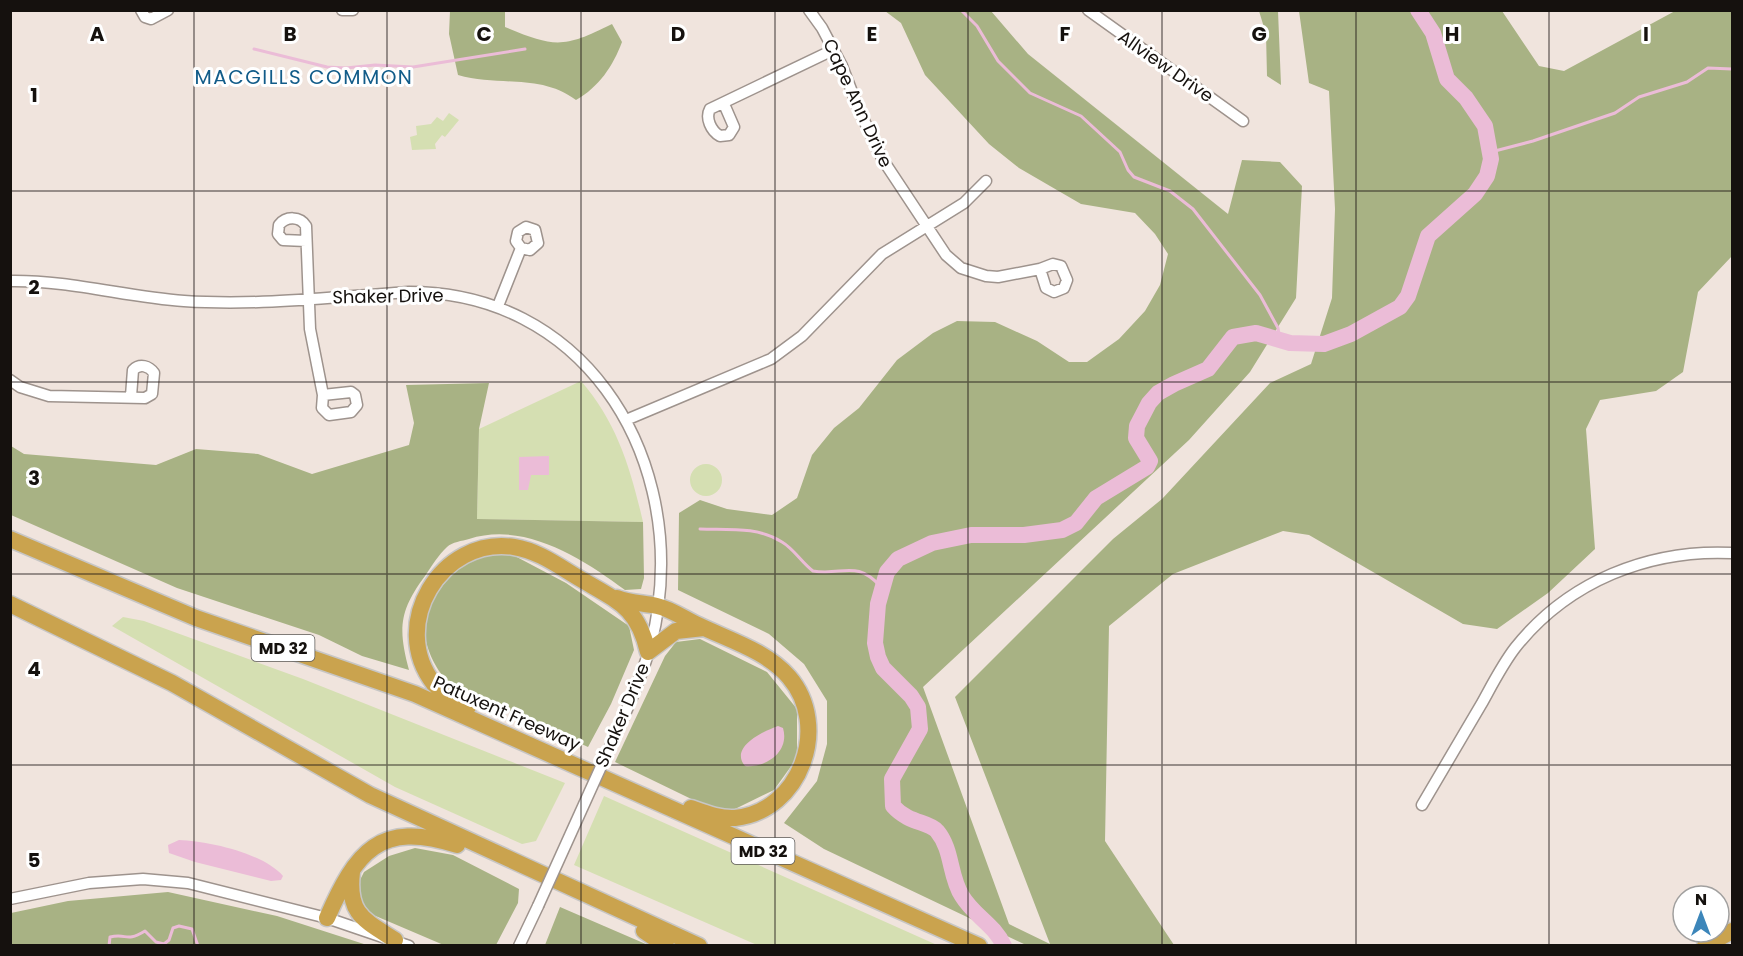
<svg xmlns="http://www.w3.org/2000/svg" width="1743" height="956" font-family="Poppins,sans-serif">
  <rect width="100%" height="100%" fill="#f0e4dd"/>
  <path fill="#d5dfb2" d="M449,113l10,7 -14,17 -3,-2 -7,9 1,5 -24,1 -2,-13 7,-2 -1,-9 15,-2 6,-7 6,4z
    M581,381c36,41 50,89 62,141l-166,-3 2,-90z
    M690 480a16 16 0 1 1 32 0a16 16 0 1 1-32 0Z
    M123,617l21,4 159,58 262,104 -29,58 -14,3 -127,-57 -283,-161z
    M604,796l333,149h-180l-183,-80z"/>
  <path fill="#a8b284" d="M450,11h55v16c50,21 59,21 107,-3l10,18c-9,24 -23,45 -46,58 -36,-27 -78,-13 -118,-25l-9,-41z
    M885,11h106l37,43 200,160 14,-54 38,2 22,24 -6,112 -46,74 -61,68 -266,247 86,237 41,20 -95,-247 158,-158 49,-40 108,-116 41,-19 21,-66 3,-89 -6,-118 -20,-8 -10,-72h203l37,55 25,5 111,-60h57v245l-34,36 -15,80 -27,19 -56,9 -14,29 9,120 -47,44 -51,36 -34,-5 -154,-89 -26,-4 -110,43 -64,52 -4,215 69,104h-148l-202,-96 -40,-26 33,-42 10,-37v-43l-23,-37 -35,-30 -91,-44 1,-77 21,-13 27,9 45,6 25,-17 15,-43 22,-27 25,-20 38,-48 36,-27 24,-12 38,1 42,19 32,21h18l32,-23 26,-28 15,-26 8,-31 -13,-20 -20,-21 -54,-9 -62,-36 -30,-24 -64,-69 -24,-52z
    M1259,11h19l3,74 -14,-9 -1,-42z
    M489,383l-10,46 -2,90 166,3 1,56 -3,11 -16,1c-43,-32 -101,-69 -156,-51 -7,2 -17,3 -22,8 -8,7 -16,20 -22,29 -26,35 -27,53 -16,94l-47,-14 -43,-21 -142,-47 -166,-73v-69l13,8 132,11 40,-16 62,5 54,20 97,-29 5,-22 -8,-38z
    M513,555l53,28 63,43 5,24 -23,54 -23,43 -141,-66c-14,-15 -27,-43 -21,-65 6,-19 30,-53 50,-59 11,-3 26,-2 37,-2z
    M700,639l67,33 30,37v49l-23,32 -39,19 -21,1 -99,-48 50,-106 11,-14z
    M415,848l38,7 66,34 -1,14 -22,42 -50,1 -75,-32 -9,-12 -4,-18 6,-12 25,-16z
    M168,892l109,24 90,29h-356v-32l57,-12z
    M560,907l88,38h-103z"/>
  <path fill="#ebbcd7" d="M549,456v19h-18l-3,15h-9v-33z
    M778,726l5,2c7,24 -17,40 -38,38 -16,-19 19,-35 33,-40z
    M179,840c29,1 84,13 104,36l-2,4 -10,1 -76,-19 -26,-9 -1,-8z"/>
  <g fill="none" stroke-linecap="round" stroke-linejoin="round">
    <path stroke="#ebbcd7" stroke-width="3" d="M961,10l16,16 21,35 32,32 51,23 39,36 8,18 6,7 36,14 23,18 67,86 18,33 2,13
      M254,49l73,18 19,1 29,-3 38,2 112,-18
      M1491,152l42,-11 82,-28 24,-16 48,-15 21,-14 24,1
      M700,529c27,1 57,-3 82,13 12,7 20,21 31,29 30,5 43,-12 68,16
      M109,946l1,-9c18,-4 15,6 35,-6l11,11 8,2 5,-4 4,-12 6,-2 13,3 6,17"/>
    <path stroke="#ebbcd7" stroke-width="16" d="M1004,946c-10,-22 -30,-30 -42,-50 -13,-20 -9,-46 -25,-65 -9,-10 -28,-7 -44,-25l-1,-27 28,-50 -2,-22 -7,-11 -28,-28 -5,-11 -3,-14 3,-39 9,-32 11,-13 34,-16 39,-8h53l38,-5 14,-7 20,-25 51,-31 3,-6 -14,-23 1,-12 12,-23 9,-10 16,-9 34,-15 25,-32 23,-4 34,10 34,1 27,-10 49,-27 8,-11 20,-60 47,-42 12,-18 4,-17 -6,-33 -19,-28 -19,-19 -14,-46 -15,-23"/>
    <g stroke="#9e938d" stroke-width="13">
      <path id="minor" d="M141,10l4,7 6,2 17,-9
        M342,10h11
        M809,10l13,18 20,38 17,44 24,50 63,95 15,13 25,8 12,1 42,-8 6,19 8,4 10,-4 3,-8 -6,-14 -8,-2 -13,5
        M1088,10l155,111
        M724,104l10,23 -5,8 -9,1c-9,-5 -15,-18 -10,-27l123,-59
        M306,241l-23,-1 -5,-6 1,-9c7,-9 21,-9 27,1l4,103 13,66 28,-3 4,3 2,10 -6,7 -22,3 -7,-7 1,-13
        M10,281c60,-1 116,16 174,20 74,5 151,-4 225,-9 171,0 271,155 249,316 -6,49 -28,96 -49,141
        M498,306l23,-58 -5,-7 2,-9 8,-5 9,3 3,13 -8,7 -9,-2
        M10,380l10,7 29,9 96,2 7,-4 2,-21c-5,-7 -14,-10 -21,-3l-2,26
        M626,420l145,-61 31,-23 80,-82 82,-51 22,-22
        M1422,805c20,-34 40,-68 60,-102 10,-18 20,-38 33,-55 53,-67 134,-99 217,-95
        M10,899l79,-16 54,-4 45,4 139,35 82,28
        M519,946l19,-40"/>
    </g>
    <g stroke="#c7c6c5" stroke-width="19">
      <path id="highway" d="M10,539l186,79 219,76 564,252
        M617,598c13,5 26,5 40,8 14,3 28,13 41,19 31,15 69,26 91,52 42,49 12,134 -54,141 -15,1 -30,-5 -44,-10
        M10,604l162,79 198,112 329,151
        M468,707c-12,-6 -25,-13 -34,-23 -46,-59 7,-148 80,-137 26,4 47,21 70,34 36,21 54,28 64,71l28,-21 28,-3
        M352,872c-5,42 12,48 43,68
        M327,918c29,-66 52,-98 130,-73
        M644,931l22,15
        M1705,946l27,-15"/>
    </g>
    <use href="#minor" stroke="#fff" stroke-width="10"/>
    <use href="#highway" stroke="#caa34e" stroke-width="16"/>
    <g stroke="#9e938d" stroke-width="13" stroke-linecap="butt">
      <path id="minor-bridge" d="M538,906l71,-157"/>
    </g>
    <use href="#minor-bridge" stroke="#fff" stroke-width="10"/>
  </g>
  <path fill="none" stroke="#15110e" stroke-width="1.5" stroke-opacity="0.55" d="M194,10v936M387,10v936M581,10v936M775,10v936M968,10v936M1162,10v936M1356,10v936M1549,10v936M10,191h1722M10,382h1722M10,574h1722M10,765h1722"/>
  <g text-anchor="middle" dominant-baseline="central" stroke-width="6" stroke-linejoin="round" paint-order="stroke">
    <g fill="#fff" stroke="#5b5856" stroke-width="1.5">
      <rect x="251.5" y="635" width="63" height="26" rx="4.5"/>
      <rect x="731.5" y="838" width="63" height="26" rx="4.5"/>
    </g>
    <g font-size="16" font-weight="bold" fill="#15110e">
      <text x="283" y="648">MD 32</text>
      <text x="763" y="851">MD 32</text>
    </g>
    <g font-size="18" fill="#15110e" stroke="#fff">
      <text transform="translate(1166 66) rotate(35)">Allview Drive</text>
      <text transform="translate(858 103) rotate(65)">Cape Ann Drive</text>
      <text transform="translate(388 296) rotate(-1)">Shaker Drive</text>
      <text transform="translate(507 713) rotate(24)">Patuxent Freeway</text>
      <text transform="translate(622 715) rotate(-67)">Shaker Drive</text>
    </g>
    <g font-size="20" letter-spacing="1.5" fill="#125c89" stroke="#fff">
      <text x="304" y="77">MACGILLS COMMON</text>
    </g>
  </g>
  <g font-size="20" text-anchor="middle" font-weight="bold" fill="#15110e" stroke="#fff" stroke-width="6" stroke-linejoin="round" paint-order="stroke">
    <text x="97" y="41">A</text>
    <text x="290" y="41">B</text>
    <text x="484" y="41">C</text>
    <text x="678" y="41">D</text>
    <text x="872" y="41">E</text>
    <text x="1065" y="41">F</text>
    <text x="1259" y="41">G</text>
    <text x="1452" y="41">H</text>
    <text x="1646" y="41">I</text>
    <text x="34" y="102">1</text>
    <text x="34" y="294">2</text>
    <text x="34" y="485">3</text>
    <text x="34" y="676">4</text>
    <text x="34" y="867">5</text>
  </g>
  <rect width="1743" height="956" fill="none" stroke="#15110e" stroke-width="24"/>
  <g transform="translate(1701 914)"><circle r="28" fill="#ffffff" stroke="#a1a09f" stroke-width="1.5"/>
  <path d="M0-4.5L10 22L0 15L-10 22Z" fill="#3c86ba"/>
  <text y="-9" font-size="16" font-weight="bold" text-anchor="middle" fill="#15110e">N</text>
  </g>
</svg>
